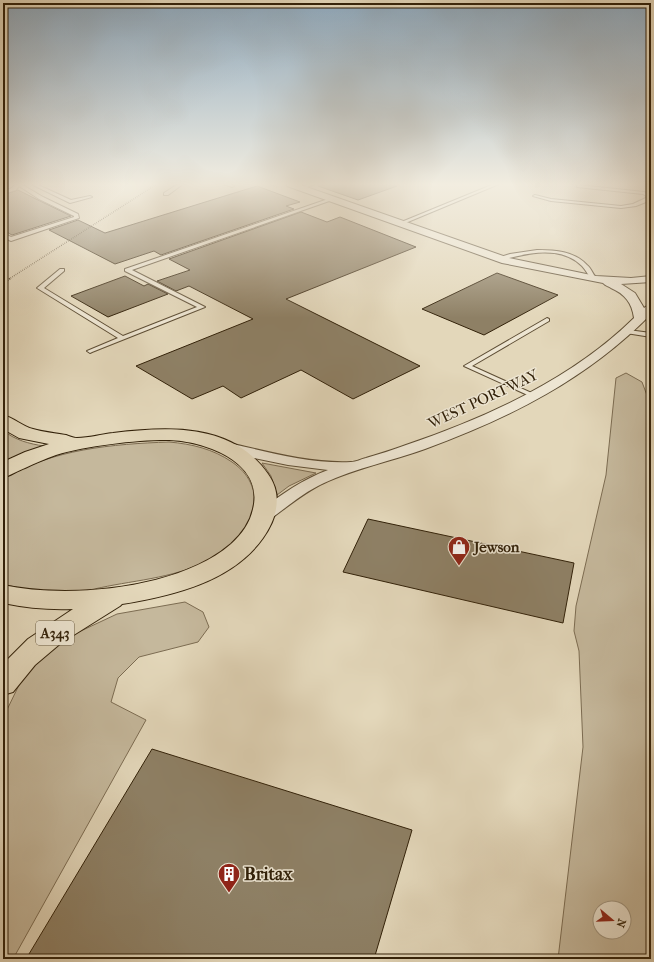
<svg xmlns="http://www.w3.org/2000/svg" width="654" height="962" font-family="'IM FELL French Canon',serif">
  <rect width="100%" height="100%" fill="#e3d7ba"/>
  <filter id="stains"><feTurbulence type="fractalNoise" baseFrequency=".005" numOctaves="4"/><feColorMatrix values="0 0 0 0 .2 0 0 0 0 .09 0 0 0 0 .02 0 0 0 .5 -.17"/></filter>
  <radialGradient id="worn" r=".72"><stop offset=".6" stop-color="#630" stop-opacity="0"/><stop offset="1" stop-color="#630" stop-opacity=".3"/></radialGradient>
  <path fill="#c5b89c" stroke="#7c6c52" fill-rule="evenodd" d="M626,373l16,9 9,24v553h-93l25,-212 -4,-96 -5,-20 2,-25 30,-131 10,-97zM600,908h24v24h-24z
    M3,430c11,10 27,14 41,16l-41,18z
    M169,442c23,2 44,7 63,20 35,24 25,62 -5,86 -32,26 -74,30 -113,37 -17,3 -34,8 -51,8 -21,0 -41,-4 -60,-9v-105c49,-30 110,-35 166,-37z
    M262,463l54,10 -27,13 -12,9 -6,-19z
    M185,602l18,10 6,15 -11,15 -59,15 -21,21 -7,24 35,18 -133,239h-10v-241l16,-33 22,-28 27,-20 49,-23z"/>
  <path fill="#8e8065" stroke="#322109" d="M319,184h77l1,2 -39,14 -40,-14z
    M257,186l43,16 -14,4 8,3 -133,46 -7,-4 -39,13 -66,-34 29,-10 27,13z
    M18,190l20,10 33,16 -59,19 -9,-5v-35z
    M301,212l26,10 13,-5 76,30 -130,52 134,67 -67,33 -52,-29 -60,28 -18,-12 -31,13 -56,-33 117,-47 -64,-33 -13,5 -19,-10 33,-11 -21,-11z
    M497,273l61,22 -74,40 -62,-26z
    M125,276l19,10 4,-2 20,10 -60,23 -37,-21z
    M368,519l206,44 -11,60 -220,-51z
    M152,749l260,81 -38,129h-348z"/>
  <g fill="none" stroke-linecap="round" stroke-linejoin="round">
    <g stroke="#5e4e35" stroke-width="2">
      <path id="lane" d="M16,184h5l22,13 35,17 1,4 -68,23 -8,-4v-4l8,4 63,-20v-1l-35,-17 -20,-13 -3,4 -13,4v-3l9,-3z
        M31,184h5l35,16 19,-4 2,1 -22,6z
        M178,184h5l-15,11h-4v-2z
        M223,184h6l5,2 -2,1z
        M309,184h6l-14,5 -2,-1z
        M494,184h5l-96,40 -4,-1z
        M579,185l65,7 7,3v5l-15,6 -15,2 -70,-7 -18,-5 2,-1 16,4 70,7 12,-2 15,-7 -5,-3 -66,-7v-1z
        M331,198l4,1 -203,71 73,37 -113,45 -2,1 -3,-2 31,-13 -81,-50 23,-19h4v2l-20,17 79,48 74,-29 -72,-36v-2z
        M537,250c18,0 37,1 50,15 4,3 6,9 9,13l-5,1c-3,-4 -5,-9 -9,-13 -22,-22 -58,-12 -85,-5l-3,-2 16,-5z
        M547,318l2,1v2l-77,45 64,29 1,1 -1,1h-4l-68,-31z
        M628,330l23,3v4l-25,-4 -1,-1z"/>
    </g>
    <g stroke="#5e4e35" stroke-width="2">
      <path id="street" d="M286,184h12l211,74 87,18 35,2 20,-2v6l-30,2 14,9 9,15 7,-5v11c-64,65 -141,104 -226,135 -33,12 -69,19 -101,34 -20,9 -37,24 -55,37l-6,1 -6,-1 -2,-4 2,-4c23,-16 44,-32 71,-42l-40,-5 -59,-12 -5,-2 -3,-3 3,-3 5,-2c39,9 82,21 122,19 5,0 10,-3 15,-4 13,-4 27,-8 40,-13 82,-28 166,-66 228,-127 -2,-15 -9,-24 -23,-30 -3,-2 -5,-2 -8,-5l-101,-20 -215,-77z"/>
    </g>
    <g stroke="#322109" stroke-width="2">
      <path id="primary" d="M3,415c11,3 19,11 30,14 10,3 22,4 33,6 3,1 8,3 11,3 12,0 25,-4 36,-5 55,-7 120,-10 155,41 15,21 9,44 -5,64 -31,44 -92,58 -141,66l-2,2 -59,37 -26,22 -22,27 -10,3 1,-32 24,-24 45,-30c-24,1 -46,-1 -70,-6v-18c65,14 176,4 228,-41 11,-10 19,-21 22,-35 12,-48 -51,-69 -87,-69 -31,0 -80,6 -110,15 -11,4 -21,8 -31,13 -8,3 -14,7 -22,10v-16l22,-10 24,-8 -30,-6 -16,-9z"/>
    </g>
    <path stroke="#322109" stroke-width="1.5" stroke-dasharray="0.5 1.5" stroke-linecap="butt" d="M269,184l9,3
      M9,279l148,-95"/>
    <path stroke="#322109" stroke-width="2" stroke-dasharray="1 1.5" stroke-linecap="butt" d="M3,283l8,-5"/>
    <use href="#lane" fill="#ede5d2" fill-rule="evenodd"/>
    <use href="#street" fill="#ede5d2" fill-rule="evenodd"/>
    <use href="#primary" fill="#e3d7ba" fill-rule="evenodd"/>
  </g>
  <linearGradient id="sky" x2="0" y2="1"><stop stop-color="#8ea9be"/><stop offset="0.58" stop-color="#f2ede0"/><stop offset="1" stop-color="#f2ede0" stop-opacity="0"/></linearGradient>
  <rect width="654" height="318" fill="url(#sky)"/>
  <defs>
    <g id="shop-pin" transform="scale(1.15)"><path d="M0 17L-7.5 6A9.5 9.5 0 1 1 7.5 6Z" fill="#8f2418" stroke="#ede5d2"/><path d="M-5-2.5h2.3a2.7 3.5 0 0 1 5.4 0H5L5.5 6h-11ZM-1.5-2.5h3a1.5 2.3 0 0 0-3 0Z" fill="#fff"/></g>
    <g id="building-pin" transform="scale(1.15)"><path d="M0 17L-7.5 6A9.5 9.5 0 1 1 7.5 6Z" fill="#8f2418" stroke="#ede5d2"/><path d="M-4-6H4V6H1V3H-1V6H-4ZM-2.5-4.3h1.7v1.8h-1.7ZM.8-4.3h1.7v1.8H.8ZM-2.5-1h1.7V.8h-1.7ZM.8-1h1.7V.8H.8Z" fill="#fff"/></g>
  </defs>
  <g fill-rule="evenodd">
    <use href="#shop-pin" x="459" y="547"/>
    <use href="#building-pin" x="229" y="874"/>
  </g>
  <g text-anchor="middle" dominant-baseline="central" stroke-width="3" stroke-linejoin="round" paint-order="stroke">
    <rect fill="#ede5d2" stroke="#6a5c45" stroke-width="1" x="36" y="621" width="38" height="24" rx="3"/>
    <g font-size="14" font-weight="bold" fill="#322109">
      <text x="55" y="633">A343</text>
    </g>
    <g font-size="15" fill="#322109" stroke="#ede5d2">
      <text transform="translate(483 399) rotate(-25)">WEST PORTWAY</text>
    </g>
    <g font-size="15" font-weight="bold" fill="#322109" stroke="#ede5d2" text-anchor="start">
      <text x="474" y="547">Jewson</text>
    </g>
    <g font-size="18" font-weight="bold" fill="#322109" stroke="#ede5d2" text-anchor="start">
      <text x="244" y="874">Britax</text>
    </g>
  </g>
  <rect width="654" height="962" fill="none" stroke="#e3d7ba" stroke-width="16"/>
  <rect x="4" y="4" width="646" height="954" fill="none" stroke="#322109" stroke-width="2"/>
  <rect x="8" y="8" width="638" height="946" fill="none" stroke="#322109"/>
  <g transform="translate(612 920) rotate(109)"><circle r="19" fill="#ede5d2" stroke="#a29782"/>
  <path d="M0-3L7 15L0 10L-7 15Z" fill="#8f2418"/>
  <text y="-6" font-size="11" font-weight="bold" text-anchor="middle" fill="#322109">N</text>
  </g>
  <rect width="100%" height="100%" filter="url(#stains)"/>
  <rect width="100%" height="100%" fill="url(#worn)"/>
</svg>
